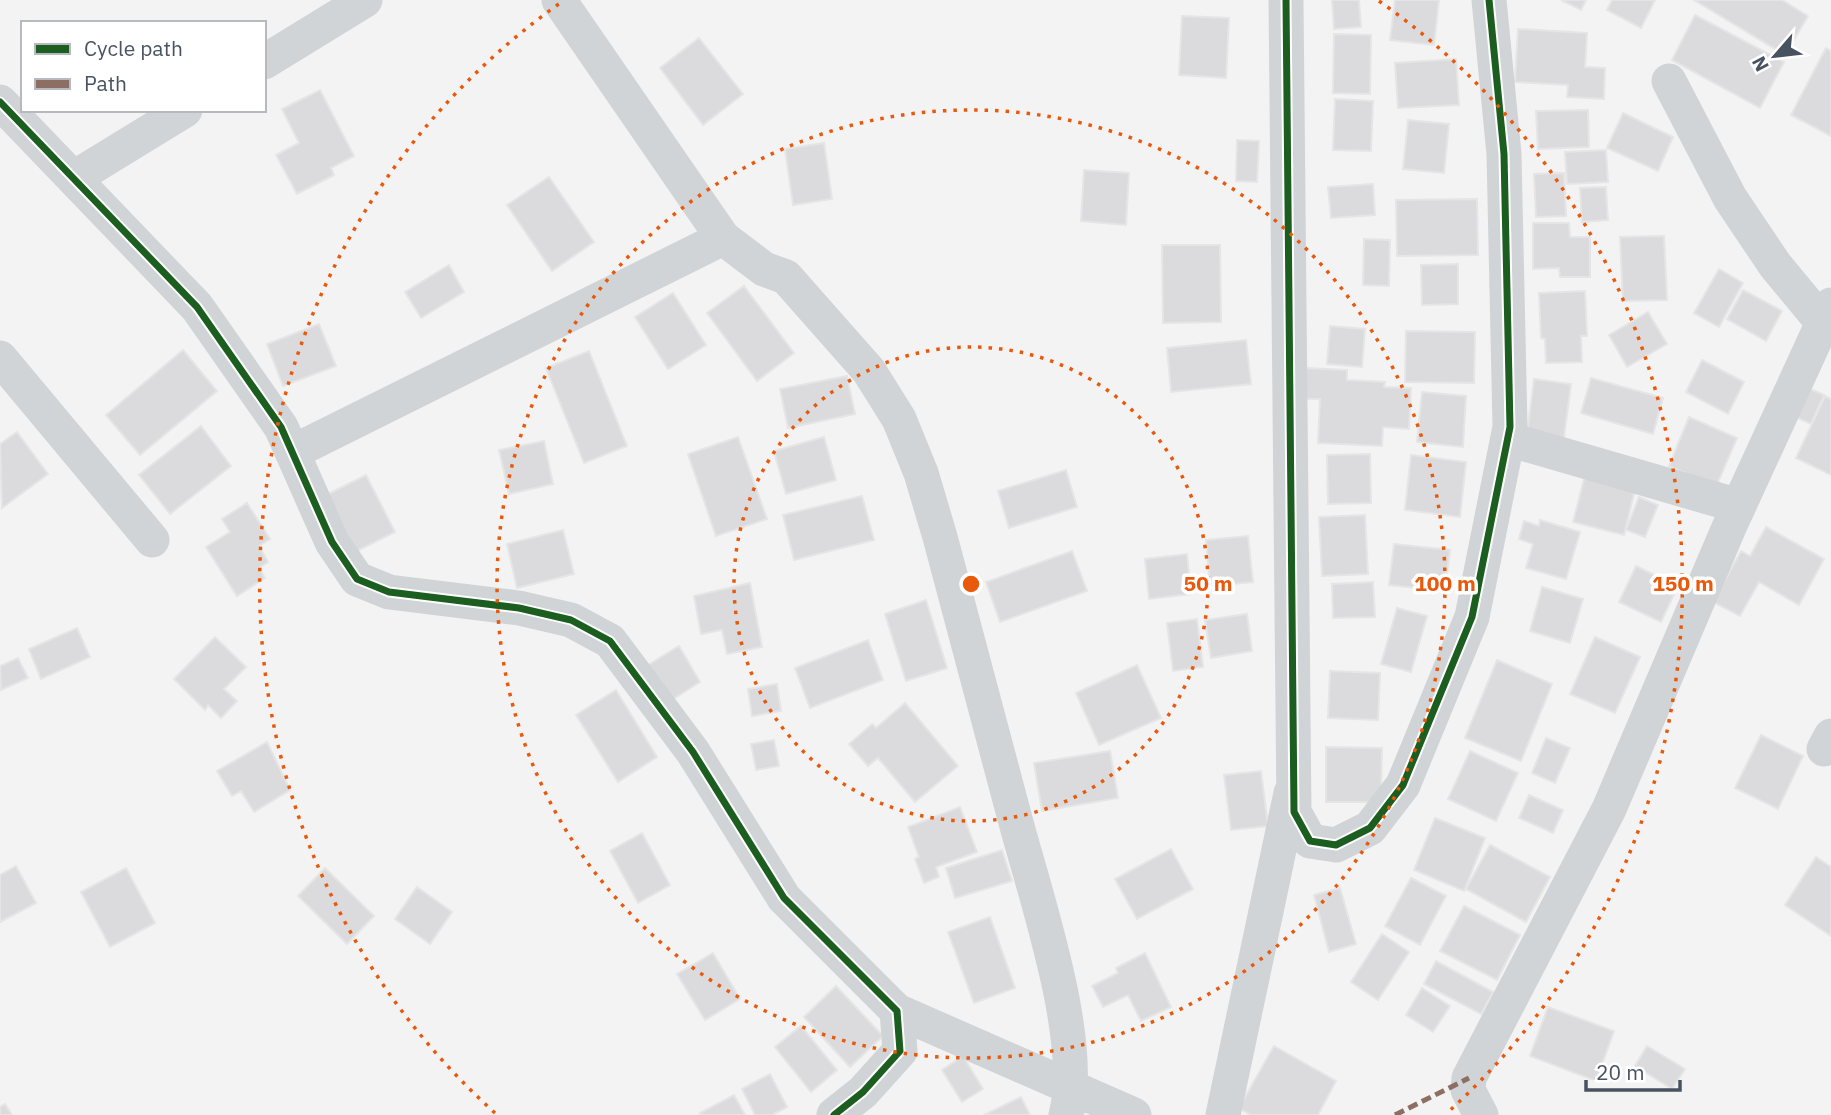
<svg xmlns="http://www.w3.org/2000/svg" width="1831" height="1115" font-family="'IBM Plex Sans',sans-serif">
  <rect width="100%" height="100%" fill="#f4f3f3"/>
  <path fill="#dbdbdd" stroke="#e5e5e6" stroke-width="2" d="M1332,0h27l2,27 -27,2z
    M1395,0h44l-5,45 -44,-5z
    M1561,0h25l-5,10z
    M1612,0h43l-14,28 -34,-18z
    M1694,0h88l26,16 -23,39z
    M1695,15l89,47 -24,46 -88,-48z
    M1182,16l47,2 -3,60 -47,-3z
    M1518,29l69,4 -2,34 20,1 -1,31 -37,-2 1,-12 -53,-3z
    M1334,34l37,1 -1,59 -37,-1z
    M699,38l44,56 -40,31 -43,-57z
    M1826,48l5,3v85l-40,-21z
    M1456,59l3,46 -61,3 -3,-45z
    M320,90l34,66 -23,12 3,7 -37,19 -21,-39 23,-12 -17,-34z
    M1335,99l38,2 -2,50 -38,-1z
    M1588,110l1,37 -51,2 -2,-38z
    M1623,113l50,24 -15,34 -51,-23z
    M1408,120l41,4 -5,49 -41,-4z
    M1237,140l22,1 -2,41 -21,-1z
    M824,143l8,56 -39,6 -8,-56z
    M1606,150l2,32 -41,2 -2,-32z
    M1084,170l45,3 -3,52 -45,-4z
    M1564,173l2,43 -30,1 -2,-43z
    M549,177l45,65 -42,29 -45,-66z
    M1373,184l2,31 -44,3 -3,-31z
    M1606,187l2,33 -26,2 -2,-34z
    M1477,199l1,56 -81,1 -1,-56z
    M1533,223h36l1,14h20v40h-30l-1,-9 -26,1z
    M1664,236l3,64 -44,1 -3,-64z
    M1364,239l26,1 -1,46 -26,-1z
    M1162,245h58l1,77 -58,1z
    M1458,264v40l-36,1 -1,-40z
    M449,265l15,27 -43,26 -16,-26z
    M1719,269l24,14 -24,44 -25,-14z
    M744,286l50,67 -37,28 -50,-68z
    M1743,290l39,21 -16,30 -39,-22z
    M1585,291l2,45h-6l1,26 -36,1 -1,-24 -4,-1 -2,-45z
    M673,293l33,52 -38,24 -33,-52z
    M1648,312l19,32 -40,23 -18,-32z
    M319,324l17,42 -53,20 -16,-42z
    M1330,326l35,3 -3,38 -35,-3z
    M1406,331l69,1 -1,51 -69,-1z
    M1246,340l5,44 -80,8 -4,-44z
    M183,350l34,41 -77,64 -34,-40z
    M589,351l38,95 -43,17 -38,-95z
    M1702,360l42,22 -16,32 -42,-22z
    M1306,368l41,2v10l38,2 -1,5 27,1 -2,41 -26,-2 -1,19 -64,-3 2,-44h-15z
    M847,376l8,38 -67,14 -8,-39z
    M1591,378l72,20 -10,36 -72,-21z
    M1534,379l37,5 -7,54 -37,-4z
    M1804,386l20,9 -13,29 -20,-9z
    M1422,392l44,4 -3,51 -46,-5z
    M1825,396l6,3v76l-35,-17z
    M1689,417l48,21 -21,49 -47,-21z
    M201,426l30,40 -61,48 -31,-39z
    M17,432l31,42 -46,34 -2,-64z
    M738,437l29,82 -51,17 -28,-82z
    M824,437l12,43 -50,14 -12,-43z
    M544,441l9,43 -44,10 -10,-44z
    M1370,454l1,49 -43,1 -1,-49z
    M1411,455l55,7 -6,55 -55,-7z
    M1588,464l50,13 -14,58 -51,-13z
    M1066,470l11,37 -68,21 -11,-37z
    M366,475l29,57 -44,22 -29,-57z
    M862,496l12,44 -80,20 -11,-45z
    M1639,497l19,8 -13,32 -19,-7z
    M247,503l23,36 -11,7 9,16 -9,6 6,10 -28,18 -31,-49 24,-15 -8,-13z
    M1365,515l3,59 -46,2 -3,-59z
    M1540,520l40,12 -14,47 -40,-11 7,-24 -14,-5 5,-18 15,5z
    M1766,527l58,32 -25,46 -40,-23 -19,34 -27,-14 28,-51 9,5z
    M563,530l11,44 -57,14 -10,-44z
    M1248,536l5,46 -43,4 -4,-46z
    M1394,544l56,6 -5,41 -56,-6z
    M1072,551l15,40 -87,31 -14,-40z
    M1187,554l4,40 -42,5 -4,-40z
    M1636,566l42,20 -17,36 -42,-20z
    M1373,582l2,35 -42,1 -1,-34z
    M750,583l12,64 -35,7 -5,-24 -21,4 -7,-38z
    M1542,587l41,12 -13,44 -40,-12z
    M926,600l21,68 -41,13 -21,-67z
    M1397,608l30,8 -16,56 -30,-8z
    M1247,614l5,37 -41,7 -6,-38z
    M1197,619l6,48 -30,4 -6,-48z
    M77,628l13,29 -49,22 -12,-30z
    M215,637l31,30 -22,22 13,12 -16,17 -13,-13 -3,5 -31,-31z
    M1595,637l45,20 -25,56 -45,-19z
    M868,640l15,40 -73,28 -15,-40z
    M679,646l21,36 -30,19 -22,-36z
    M18,658l10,20 -27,12 -1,-24z
    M1497,660l55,24 -31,77 -56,-23z
    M1137,665l24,53 -62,27 -23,-52z
    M1330,671l50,2 -2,47 -50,-2z
    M777,684l4,27 -29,5 -4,-27z
    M616,690l41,67 -39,25 -42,-67z
    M905,703l53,63 -43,36 -37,-44 -10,8 -19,-22 23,-20 4,4z
    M1761,735l42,21 -25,53 -43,-21z
    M1546,738l24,10 -15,35 -23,-10z
    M774,740l5,26 -23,4 -5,-26z
    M267,742l23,48 -36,22 -13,-21 -9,5 -15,-25z
    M1326,747l56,1 -1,54h-55z
    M1110,751l8,47 -76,13 -8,-48z
    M1470,751l48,22 -22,48 -48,-22z
    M1261,771l7,55 -37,4 -7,-55z
    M1529,795l34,15 -10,23 -34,-15z
    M960,807l17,45 -41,15 3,10 -15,6 -9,-24 4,-2 -11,-30z
    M1435,818l50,20 -21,53 -50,-21z
    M642,833l28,52 -32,18 -28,-52z
    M1490,845l60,32 -24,45 -60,-33z
    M1171,849l22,40 -56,30 -22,-40z
    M1002,850l10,31 -57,17 -9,-30z
    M1816,857l15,10v69l-46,-31z
    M16,866l20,37 -36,19v-47z
    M126,868l29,55 -45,24 -29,-55z
    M325,868l49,48 -27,28 -49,-48z
    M1411,878l35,18 -26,49 -35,-19z
    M417,887l35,25 -22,32 -35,-25z
    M1340,888l16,56 -27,8 -15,-57z
    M1464,906l56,29 -23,45 -57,-29z
    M990,917l25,71 -41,15 -26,-71z
    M1382,934l27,18 -31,48 -27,-18z
    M713,953l27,46 -35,21 -28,-46z
    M1145,953l26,54 -30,14 -13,-26 -25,12 -11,-21 26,-13 -2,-5z
    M1436,961l57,31 -12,22 -57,-30z
    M836,986l47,50 -33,31 -46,-50z
    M1422,988l28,18 -17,26 -27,-17z
    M1548,1007l66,24 -18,50 -66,-25z
    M801,1026l36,44 -26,22 -36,-45z
    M1274,1046l62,35 -18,34h-67l-12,-7z
    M1647,1046l38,23 -13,20 -37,-23z
    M963,1056l20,33 -21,13 -20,-32z
    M770,1074l17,33 -15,8h-17l-13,-26z
    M734,1095l11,20h-44l-1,-2z
    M1021,1097l9,18h-46z
    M5,1104l7,11h-12v-8z"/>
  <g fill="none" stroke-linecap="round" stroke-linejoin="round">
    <path stroke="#d1d4d7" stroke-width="35" d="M559,0l164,238 41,31 22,8 83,94 30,48 22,54 19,64c25,93 49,185 74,278 20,77 72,225 52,300
      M1286,0l8,812 16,29 26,4 34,-17 33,-43 69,-168 38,-190 -6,-273 -15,-154
      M264,62l101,-62
      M1669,81l61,117 45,67 48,58
      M0,102l197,205 84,120 51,115 25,37 32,13 130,16 52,12 39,21 83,111 91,146 113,113 3,40 -37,41 -29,23
      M74,178l111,-68
      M0,358l152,182
      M1508,439l231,67
      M293,452l430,-214
      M1824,749l7,-13
      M897,1011l237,104
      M1223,1115l68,-322
      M1481,1115l-13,-25 1,-12 140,-269 121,-284 101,-220"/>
    <path stroke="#8d6e63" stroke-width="5" stroke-dasharray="10 5" stroke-linecap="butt" d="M1395,1115l74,-37"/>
    <g stroke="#fff" stroke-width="11">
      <path id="cycleway" d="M1286,0l8,812 16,29 26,4 34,-17 33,-43 69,-168 38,-190 -6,-273 -15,-154
        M0,102l197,205 84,120 51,115 25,37 32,13 130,16 52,12 39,21 83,111 91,146 113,113 3,40 -37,41 -29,23"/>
    </g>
    <use href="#cycleway" stroke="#1b5e20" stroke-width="7"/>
  </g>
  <g fill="none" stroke="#e8590c" stroke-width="3.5" stroke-dasharray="3.5 7">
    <circle cx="971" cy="584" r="237"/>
    <circle cx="971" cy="584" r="474"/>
    <path d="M495 1113A712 712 0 0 1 563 1M1379 1A712 712 0 0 1 1447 1113"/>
  </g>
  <circle cx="971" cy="584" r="10" fill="#e8590c" stroke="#fff" stroke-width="3.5"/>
  <g font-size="21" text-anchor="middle" font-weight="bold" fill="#e8590c" stroke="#fff" stroke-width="7" stroke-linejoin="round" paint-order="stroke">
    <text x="1208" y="591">50 m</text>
    <text x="1445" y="591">100 m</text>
    <text x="1683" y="591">150 m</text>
  </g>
  <rect x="21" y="21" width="245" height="91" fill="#ffffff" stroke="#b6bac0" stroke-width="2"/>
  <rect x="35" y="44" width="35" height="10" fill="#1b5e20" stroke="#b6bac0" stroke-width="2"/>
  <text x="84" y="56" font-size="21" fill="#485362">Cycle path</text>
  <rect x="35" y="79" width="35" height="10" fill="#8d6e63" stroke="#b6bac0" stroke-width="2"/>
  <text x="84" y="91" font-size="21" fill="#485362">Path</text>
  <g transform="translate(1775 56) rotate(242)" stroke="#ffffff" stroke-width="5" paint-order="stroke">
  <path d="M0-5L12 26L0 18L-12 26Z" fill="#485362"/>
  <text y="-10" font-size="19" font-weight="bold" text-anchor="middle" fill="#485362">N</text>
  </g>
  <path d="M1586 1080v10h94v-10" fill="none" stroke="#485362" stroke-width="3.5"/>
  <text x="1596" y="1080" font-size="21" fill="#485362" stroke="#ffffff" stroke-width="5" paint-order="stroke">20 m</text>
</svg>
